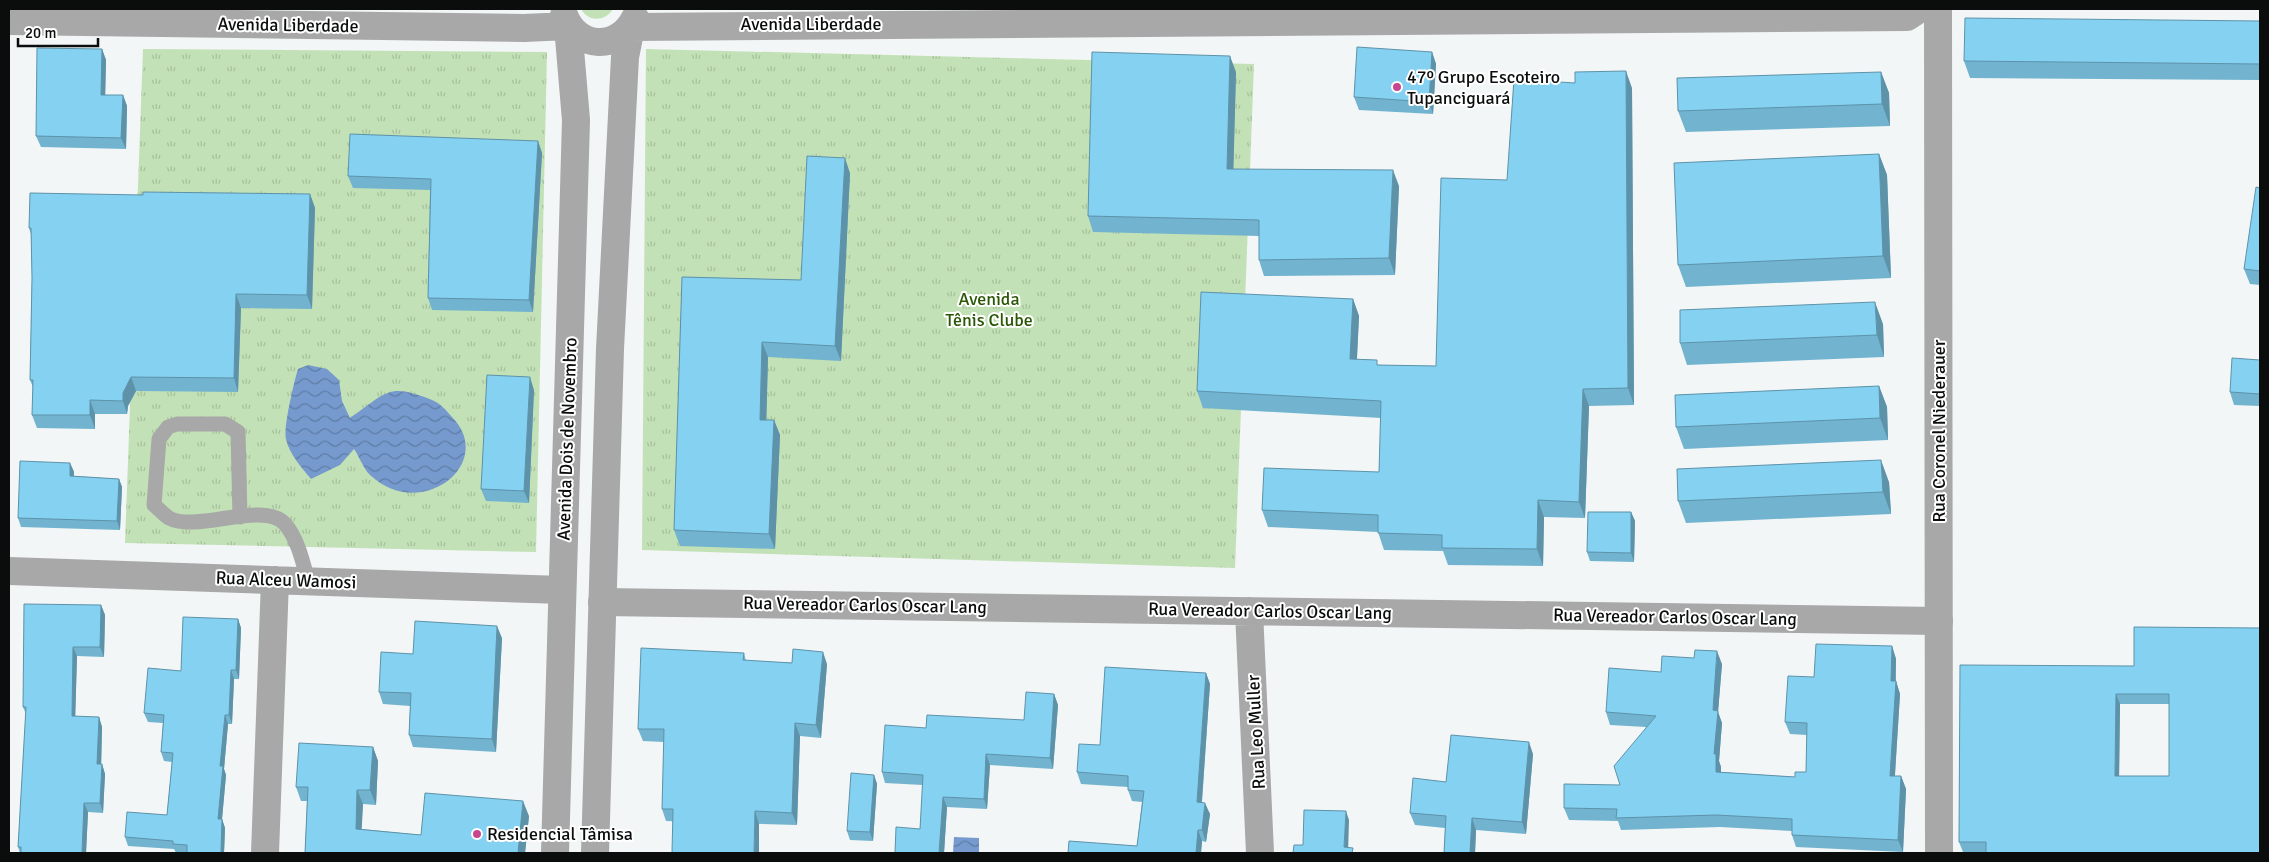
<svg xmlns="http://www.w3.org/2000/svg" width="2269" height="862" font-family="Signika,sans-serif">
  <defs>
    <pattern id="park-tufts" width="24" height="20" patternUnits="userSpaceOnUse" patternTransform="scale(1.25)"><rect width="24" height="20" fill="#c3e1b6"/><path d="M3 7l-1-3M5 7V3M7 7l1-3M15 17l-1-3M17 17v-4M19 17l1-3" fill="none" stroke="#a6c09b"/></pattern>
    <pattern id="water-waves" width="16" height="10" patternUnits="userSpaceOnUse" patternTransform="scale(1.25)"><rect width="16" height="10" fill="#769ace"/><path d="M0 5q4-4 8 0t8 0" fill="none" stroke="#5f7ca6"/></pattern>
  </defs>
  <rect width="100%" height="100%" fill="#f2f6f6"/>
  <path fill="#c3e1b6" d="M581,9h32c-8,13 -25,13 -32,0z"/>
  <path fill="url(#park-tufts)" d="M143,49l404,3 -11,500 -411,-9z
    M646,49l608,15 -19,504 -593,-18z"/>
  <path fill="url(#water-waves)" d="M308,365l19,4 12,11 3,21 8,17c37,-25 37,-36 82,-18 9,4 14,10 20,17 45,46 -31,106 -82,58 -7,-7 -11,-19 -16,-26l-14,16 -29,14c-9,-11 -22,-25 -25,-40 -3,-11 8,-57 12,-70z
    M954,837l25,1v15h-26z"/>
  <g fill="none" stroke-linecap="round" stroke-linejoin="round">
    <path stroke="#a7a8a7" stroke-width="15" d="M240,517l-2,-85 -13,-8h-48l-9,3 -9,12 -5,66c5,4 10,10 15,13 28,15 95,-18 116,6 13,15 18,39 23,57"/>
    <path stroke="#a7a8a7" stroke-width="28" d="M9,571l553,19
      M602,602l1337,19
      M1249,611l11,242
      M265,853l10,-273"/>
    <path stroke="#a7a8a7" stroke-width="28" d="M1938,9l1,844
      M564,15c13,35 55,36 71,3
      M9,21l515,7 44,-2
      M631,27l1276,-10 12,-8
      M555,853l21,-733 -8,-94
      M595,853l15,-504 15,-292 6,-30"/>
  </g>
  <path fill="#72b4cf" fill-rule="evenodd" d="M2260,21v59l-290,-2 -6,-17z
    M102,49l4,11 -1,35h18l4,11 -1,43 -85,-2 -5,-11z
    M1432,52l4,12 -3,50 -74,-4 -5,-13z
    M1236,72l-3,97 166,17 -4,89 -131,1 -5,-16v-24l-166,-4 -5,-16z
    M1881,72l8,21 1,33 -204,6 -8,-21z
    M1632,88l2,317 -45,1 -4,112 -41,-1 -1,49 -95,-1 -5,-14 -59,-1 -6,-18 -110,-5 -6,-17 117,-38 2,-54 -178,-10 -6,-17 156,-92 6,17 -2,43 22,6 57,1 71,-186z
    M538,141l4,12 -9,159 -101,-2 -4,-12 2,-108 -77,-2 -5,-12z
    M1879,154l8,21 4,103 -205,9 -8,-22z
    M850,173l-9,188 -73,-4 -2,63h8l6,15 -5,114 -95,-3 -6,-16 8,-253 119,3z
    M2260,188v97l-10,-1 -6,-15z
    M310,194l5,14 -3,101 -71,-1 -3,84 -102,-1 -8,15 -1,8h-32v15l-58,-1 -5,-13 1,-28 -3,-7 2,-102 -1,-44 -2,-6 114,-33z
    M1883,324l1,33 -197,8 -7,-22z
    M2260,360v46l-26,-1 -4,-13z
    M1879,386l8,21 1,33 -204,9 -8,-22z
    M534,390l-5,113 -43,-2 -5,-12z
    M70,463l4,9v4l45,3 3,8 -2,43 -99,-3 -3,-9z
    M1889,482l2,32 -205,9 -8,-22z
    M1631,512l4,9 -1,41 -44,-1 -3,-9z
    M101,605l4,10 -1,42 -27,-1 -2,61h24l3,10 -1,37h1l3,10 -2,39 -15,-1 -2,41h-66l-2,-6 8,-133 -3,-7z
    M238,619l3,9 -2,51h-5l-2,45h-4l-4,45 2,6 -4,44 3,9 -1,25h-48l-2,-4 -46,-3 -3,-9 42,-22 5,-53 -8,-1 -3,-9 2,-29 -15,-1 -4,-9 37,-42z
    M2134,627l126,226 -297,-1 -4,-10 175,-176zM2120,704h49v72h-50z
    M502,638l-6,114 -83,-5 -4,-12 1,-29 -27,-2 -4,-12 34,-38z
    M1892,646l4,13v22l4,13 -5,82h6l5,13 -3,63 -107,-5 -4,-12v-4l-72,-4 -99,3 -3,-9 -49,-1 -5,-12 56,-23 26,-58 -36,-2 -4,-13 55,-40 61,-8 -4,48 4,11 -3,38 2,6v5l74,5 11,-5 1,-37 -17,-1 -5,-12 29,-45z
    M744,653l2,8 81,3 -6,74 -21,-2 -3,89 -131,-4 -4,-12 2,-67 -21,-1 -5,-12z
    M1206,673l4,11 -8,118 8,12 -4,28 -4,-1 -1,12h-133l69,-7 5,-44 -10,-1 -4,-11v-3l-47,-3 -4,-12 23,-27z
    M1054,694l4,11 -5,64 -63,-4 -3,44 -40,-2 -3,46h-49l25,-24 3,-44 -38,-2 -3,-11 44,-44 98,-8z
    M373,747l5,14 -2,44 -13,-1 -2,25 60,6 108,-19 -4,37h-220l2,-52h-6l-5,-14z
    M1533,754l-7,80 -50,-4 -1,23h-31l1,-25 -30,-3 -5,-12 36,-31z
    M874,775l3,9 -4,57 -23,-1 -3,-9z"/>
  <path fill="#5d92a9" d="M102,49l4,11 -1,46 -4,-11z
    M1432,52l4,12 -3,50 -4,-12z
    M1230,56l6,16 -3,114 -6,-17z
    M1626,71l6,17 2,317 -6,-17z
    M1881,72l8,21 1,33 -8,-22z
    M123,95l4,11 -1,43 -5,-11z
    M538,141l4,12 -9,159 -4,-12z
    M1879,154l8,21 4,103 -8,-22z
    M845,158l5,15 -9,188 -6,-15z
    M1393,170l6,16 -4,89 -6,-17z
    M310,194l5,14 -3,101 -5,-14z
    M236,294l5,14 -3,84 -4,-14z
    M1353,299l6,17 -3,60 -6,-17z
    M1875,302l8,22 1,33 -7,-22z
    M762,342l6,15 -2,78 -6,-15z
    M131,377l5,14 -8,15 -1,8 -4,-13v-8z
    M530,377l4,13 -5,113 -5,-12z
    M1879,386l8,21 1,33 -8,-22z
    M1583,389l6,17 -4,112 -6,-16z
    M90,400l5,14v15l-5,-14z
    M774,420l6,15 -5,114 -6,-15z
    M1881,460l8,22 2,32 -8,-22z
    M70,463l4,9 -1,13 -3,-9z
    M119,479l3,8 -2,43 -3,-9z
    M1538,500l6,17 -1,49 -6,-17z
    M1631,512l4,9 -1,41 -3,-9z
    M101,605l4,10 -1,42 -4,-10z
    M238,619l3,9 -2,51 -3,-9z
    M497,626l5,12 -6,114 -4,-13z
    M1892,646l4,13 -1,33 1,-11 4,13 -6,94 -4,-12 1,-95z
    M73,647l4,9 -2,70 -3,-10z
    M1717,651l5,13 -4,48 4,11 -3,38 2,6v18l-5,-13 -2,-18 -1,-44z
    M823,652l4,12 -6,74 -5,-13z
    M231,670l3,9 -2,45 -3,-9z
    M1206,673l4,11 -9,129 -4,-11z
    M1054,694l4,11 -5,64 -3,-11z
    M2116,694l4,10 -1,81 -4,-9z
    M225,715l3,9 -4,45 2,6 -4,44 3,9 -1,25h-3l-3,-34 2,-53z
    M99,717l3,10 -1,46 -4,-9z
    M795,723l5,13 -3,89 -5,-12z
    M1529,742l4,12 -7,80 -4,-12z
    M373,747l5,14 -2,44 -6,-15z
    M986,754l4,11 -3,44 -3,-10z
    M102,764l3,10 -2,39 -3,-10z
    M874,775l3,9 -4,57 -3,-9z
    M1901,776l5,13 -3,63 -5,-12z
    M357,790l6,14 -2,39 -5,-14z
    M943,797l4,10 -3,46h-5z
    M523,801l6,15 -4,37h-7z
    M84,803l4,9 -2,41h-4z
    M1205,803l5,11 -4,28 -4,-12z
    M755,811l4,13v29h-5z
    M1346,811l3,9 -1,33 -4,-6z
    M1472,818l4,12 -1,23h-5z
    M1198,830l4,11 -1,12h-5z"/>
  <path fill="#85d1f1" stroke="#5d92a9" fill-rule="evenodd" d="M1965,18l295,3v43l-296,-3z
    M1357,47l75,5 -3,50 -75,-5z
    M37,48l65,1 -1,46h22l-2,43 -85,-2z
    M1092,52l138,4 -3,113 166,1 -4,88 -130,2v-40l-171,-4z
    M1626,71l2,317 -45,1 -4,113 -41,-2 -1,49 -95,-1v-13l-64,-2v-18l-116,-5 2,-42 115,4 2,-71 -184,-10 4,-99 152,7 -3,60 27,1v5l59,1 5,-188 66,2 7,-101 61,4v-11z
    M1881,72l1,32 -204,7 -1,-33z
    M350,134l188,7 -9,159 -101,-2 3,-119 -83,-3z
    M1879,154l4,102 -205,9 -4,-102z
    M807,156l38,2 -10,188 -73,-4 -2,78h14l-5,114 -95,-4 8,-253 119,3z
    M2256,187l4,1v83l-16,-2z
    M143,192l167,2 -3,101 -71,-1 -2,84 -103,-1 -8,16v8l-33,-1v15h-58l1,-35h-3l2,-102 -1,-50h-2l1,-35 113,2z
    M1875,302l2,33 -197,8v-33z
    M2232,358l28,2v34l-30,-2z
    M487,375l43,2 -6,114 -43,-2z
    M1879,386l1,32 -204,9 -1,-32z
    M1881,460l2,32 -205,9 -1,-32z
    M20,461l50,2v13l49,3 -2,42 -99,-3z
    M1588,512h43v41l-44,-1z
    M24,604l77,1 -1,42h-27l-1,69 27,1 -2,47h5l-2,39h-16l-2,50h-61v-6h-3l8,-140h-3z
    M183,617l55,2 -2,51h-5l-2,45h-4l-5,51h3l-5,53h4l-1,34h-34v-8l-14,-1v-3l-48,-4 2,-25 40,3 6,-62 -12,-1 3,-37 -20,-2 4,-45 33,3z
    M415,621l82,5 -5,113 -83,-4 2,-42 -32,-1 2,-40 32,2z
    M2134,627l126,1v225h-274v-11h-27l1,-177 174,1zM2116,694h53v82h-54z
    M1816,644l76,2 -1,35h5l-6,95h11l-3,64 -106,-5v-16l-76,-4 -100,3 1,-9 -53,-1v-24l56,1 -6,-19 42,-50 -50,-4 3,-44 52,4 1,-16 32,2 1,-8 22,1 -4,59 5,1 -4,43h2v18l79,5v-5h11l1,-49 -22,-1 3,-46 26,1z
    M641,648l103,5 -1,7 49,3 1,-14 30,3 -7,73 -21,-2 -3,90 -37,-2 -1,42h-82l1,-44h-11l2,-80h-26z
    M1105,667l101,6 -9,129 8,1 -3,27h-4l-2,23h-128l1,-12 68,5 7,-55 -16,-1v-14l-51,-4 2,-28 21,1z
    M1026,692l28,2 -4,64 -64,-4 -2,45 -41,-2 -4,56h-44l1,-26 24,2 3,-54 -41,-3 3,-47 41,3 1,-13 97,5z
    M1451,735l78,7 -7,80 -50,-4 -2,35h-26l2,-37 -36,-3 3,-35 33,4z
    M299,743l74,4 -3,43h-13l-1,39 65,6 4,-42 98,8 -5,52h-213l3,-66h-12z
    M851,773l23,2 -4,57 -23,-1z
    M1304,810l42,1 -2,36 9,1 -1,5h-59l1,-8h9z"/>
  <g fill="#c8468f" stroke="#fff" stroke-width="2">
    <circle cx="1397" cy="87" r="5"/>
    <circle cx="477" cy="834" r="5"/>
  </g>
  <g text-anchor="middle" dominant-baseline="central" stroke-width="4" stroke-linejoin="round" paint-order="stroke">
    <g font-size="18" fill="#0b0d0d" stroke="#fff">
      <text x="811" y="24">Avenida Liberdade</text>
      <text transform="translate(288 25) rotate(1)">Avenida Liberdade</text>
      <text transform="translate(1939 431) rotate(-90)">Rua Coronel Niederauer</text>
      <text transform="translate(567 439) rotate(-88)">Avenida Dois de Novembro</text>
      <text transform="translate(286 580) rotate(2)">Rua Alceu Wamosi</text>
      <text transform="translate(865 605) rotate(1)">Rua Vereador Carlos Oscar Lang</text>
      <text transform="translate(1270 611) rotate(1)">Rua Vereador Carlos Oscar Lang</text>
      <text transform="translate(1675 617) rotate(1)">Rua Vereador Carlos Oscar Lang</text>
      <text transform="translate(1256 732) rotate(-93)">Rua Leo Muller</text>
    </g>
    <g font-size="18" fill="#0b0d0d" stroke="#fff" text-anchor="start">
      <text x="1407" y="77">47º Grupo Escoteiro<tspan x="1407" dy="21">Tupanciguará</tspan></text>
      <text x="487" y="834">Residencial Tâmisa</text>
    </g>
    <g font-size="18" fill="#295704" stroke="#fff">
      <text x="989" y="299">Avenida<tspan x="989" dy="21">Tênis Clube</tspan></text>
    </g>
  </g>
  <rect width="2269" height="862" fill="none" stroke="#0b0d0d" stroke-width="20"/>
  <path d="M18 38v8h80v-8" fill="none" stroke="#0b0d0d" stroke-width="2.5"/>
  <text x="25" y="38" font-size="15" fill="#0b0d0d" stroke="#ffffff" stroke-width="4" paint-order="stroke">20 m</text>
</svg>
